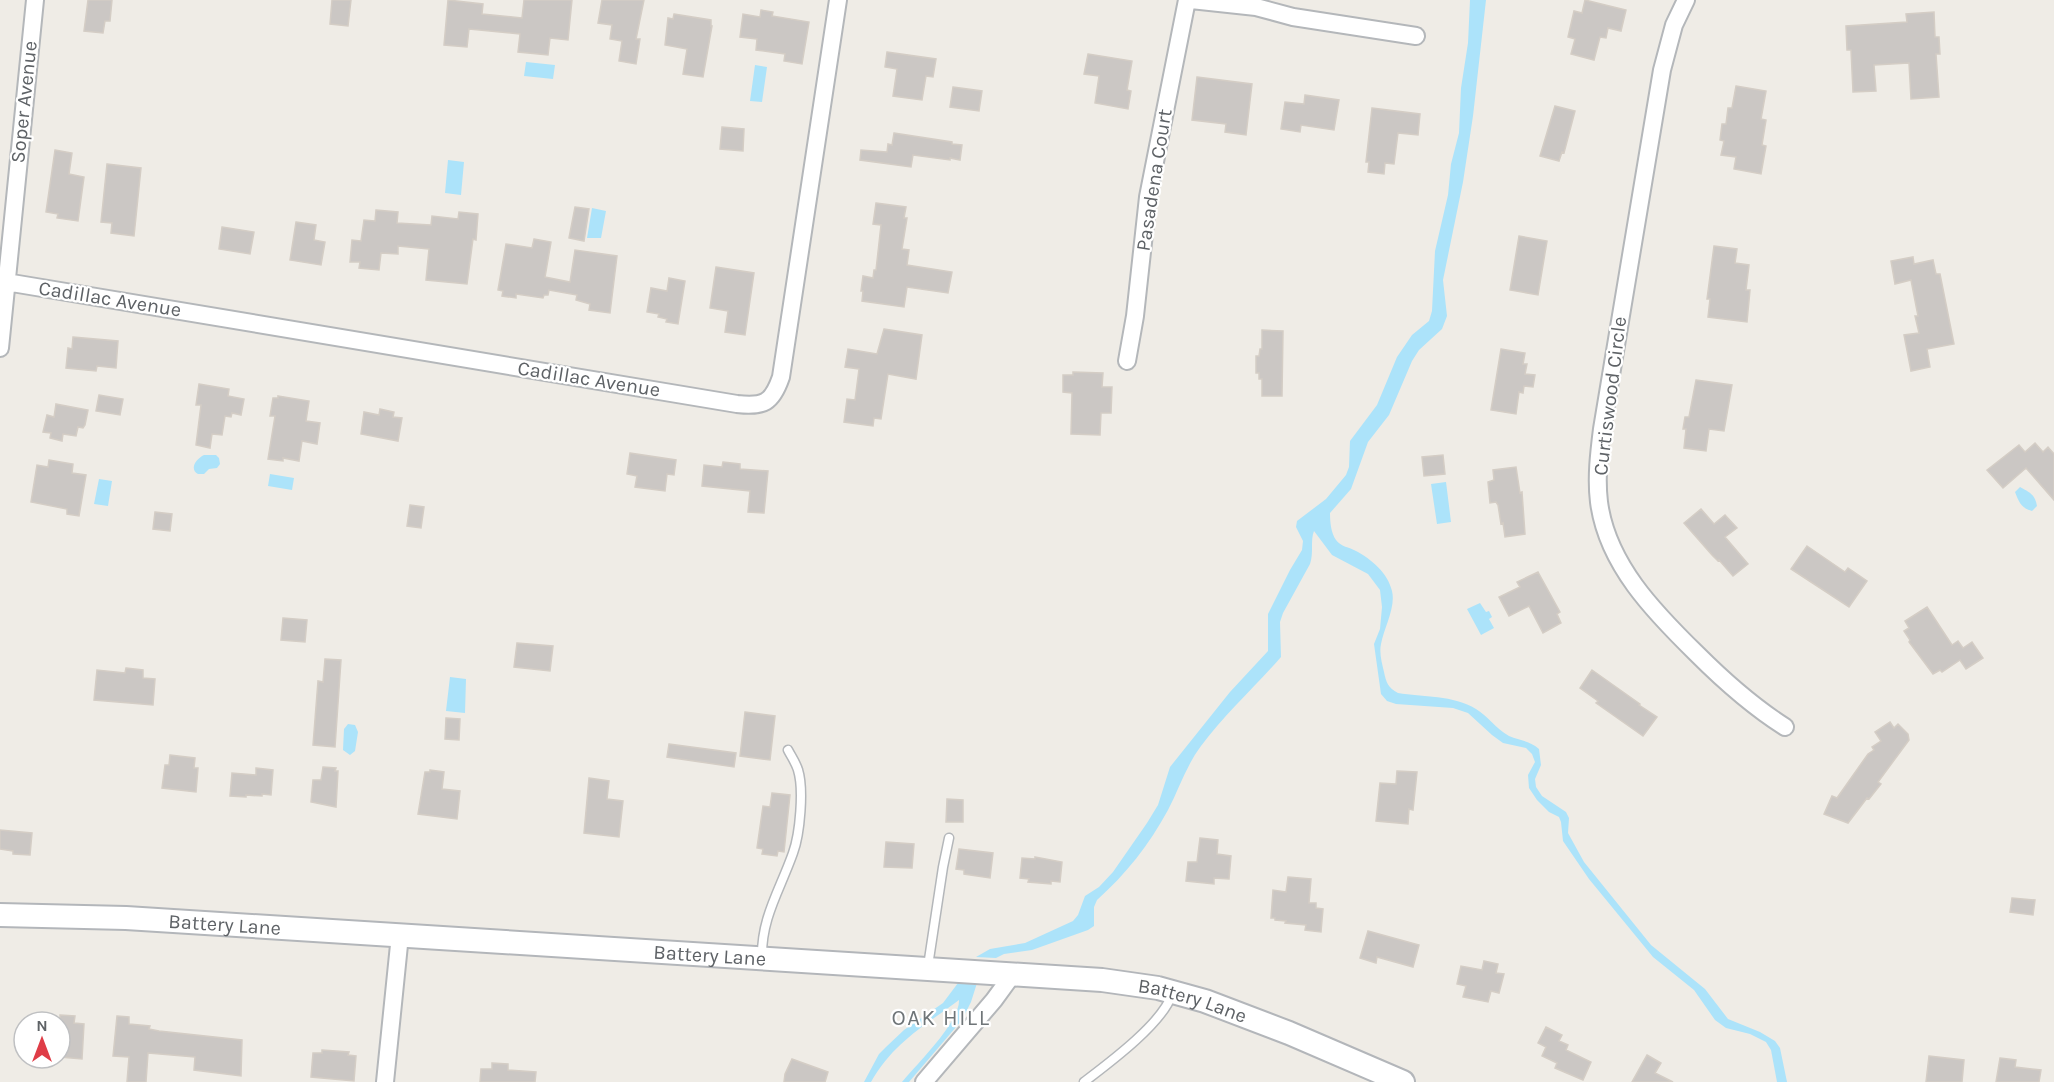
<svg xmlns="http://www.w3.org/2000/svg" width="2054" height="1082" font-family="Karla,sans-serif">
  <rect width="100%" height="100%" fill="#efece6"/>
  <path fill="#ace3fa" d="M1470,0h16l-13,116 -10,66 -20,98 4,36 -5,13 -23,21 -7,11 -23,54 -21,27 -17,47 -21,24c0,9 1,20 6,27 5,7 13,7 20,11 15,8 32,22 36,40 4,16 -8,37 -11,53 -2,9 1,19 3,28 2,10 4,16 14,21 24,4 56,2 78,16 12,7 20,20 33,27 11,5 20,4 30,13l2,16 -6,14 1,8 6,9 24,16 3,6 -1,15 16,29 67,83 54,44 23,30 32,13 15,9 5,7 7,34h-10l-6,-32 -5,-8 -16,-8 -24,-6 -11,-8 -21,-30 -41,-33 -64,-78 -26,-38 -2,-19 -2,-5 -10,-5 -12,-12 -8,-12 -1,-13 7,-13 -3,-8 -6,-6 -23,-5 -11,-8 -24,-22 -15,-5 -57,-4 -9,-3 -6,-7 -7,-50 6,-15 2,-22 -2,-17 -12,-16 -36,-19 -18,-24c-4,10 0,21 -4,33l-27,49 -3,9 1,35c-26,30 -56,57 -80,89 -15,20 -22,43 -33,64 -19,35 -42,64 -71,90l-3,7v19l-6,4 -56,20 -28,4 -8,4 -20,-1 14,-8 35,-6 48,-22 5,-6 7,-19 14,-9 14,-15 34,-49 11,-18 12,-38 60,-75 38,-41v-37l22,-44 12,-20 1,-9 -7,-14 1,-6 29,-22 20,-24 3,-8 1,-26 27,-36 20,-48 15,-22 17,-14 3,-10 3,-60 13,-56 3,-31 8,-31 2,-45 7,-45z
    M526,62l29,3 -2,14 -29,-3z
    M755,65l12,2 -5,35 -12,-1z
    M448,160l16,2 -3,33 -16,-2z
    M592,208l14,3 -5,27h-14z
    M204,455h12l3,3 1,6 -3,4 -8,1 -5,5h-6c-9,-5 -2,-15 6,-19z
    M270,474l24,4 -2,12 -24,-4z
    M99,479l13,2 -4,25 -14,-2z
    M1446,482l5,40 -14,2 -6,-40z
    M2020,487c9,5 15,7 17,19l-5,5c-11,-3 -13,-9 -17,-19z
    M1480,603l6,9 3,-1 3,6 -3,2 5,9 -13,7 -14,-26z
    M450,677l16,2 -1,34 -19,-2z
    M348,724l7,1 3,7 -3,19 -5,4 -7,-5 1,-21z
    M958,983h19l-6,19 -9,18 -53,62h-7c15,-18 58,-60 57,-82 -35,26 -66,43 -88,82h-7l15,-28 7,-7 18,-17 39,-27z"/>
  <path fill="#cbc7c4" stroke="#d4cdc5" stroke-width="1.5" d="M88,0h24l-2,21h-5l-2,12 -19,-2z
    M332,0h19l-3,26 -18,-2z
    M448,0l35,4 -1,10 40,4 2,-18h48l-4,40 -18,-2 -2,17 -30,-3 2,-18 -51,-5 -2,18 -23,-2z
    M602,0h42l-8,39h4l-4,25 -17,-3 3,-20 -12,-2 2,-14 -14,-2z
    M1585,0l41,10 -5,21 -13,-3 -2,10 -6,-1 -6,23 -23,-6 4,-15 -7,-2 6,-26 8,2z
    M761,10l12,2 -1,4 37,6 -7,42 -18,-3 1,-7 -29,-4 1,-11 -17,-2 3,-23 17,3z
    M1934,12l1,25h4l1,17h-4l3,43 -28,2 -2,-36 -35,2 2,26 -23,1 -2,-42h-4l-1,-24 61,-4 -1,-8z
    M674,14l37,6v6h1l-9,51 -20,-3 4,-25 -22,-4 3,-27 5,1z
    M887,52l49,7 -3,18 -7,-1 -4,24 -29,-4 4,-27 -12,-2z
    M1088,54l44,7 -5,29 4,1 -3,18 -33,-6 4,-27 -15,-2z
    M1197,77l55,7 -6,51 -21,-3 1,-8 -34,-4z
    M1736,86l30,5 -5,28 5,1 -4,25 4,1 -5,28 -27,-5 2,-12 -15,-2 3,-14 -4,-1 2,-16h4l2,-16h4z
    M953,87l29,4 -3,20 -29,-4z
    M1305,95l34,5 -5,30 -33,-5 -1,7 -19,-3 4,-27 19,2z
    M1555,106l20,5 -11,42 -2,-1 -3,9 -19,-5z
    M1372,108l48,6 -2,21 -20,-2 -4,31 -9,-1 -1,11 -16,-2 1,-10h-3z
    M722,127l22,2 -1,22 -23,-2z
    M894,133l58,9v2l10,1 -2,15 -10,-2v2l-37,-5 -2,12 -51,-7 1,-10 26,2 1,-8 4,1z
    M55,150l17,3 -3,21 15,3 -6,44 -21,-3 1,-4 -12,-2z
    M107,164l34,4 -7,68 -23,-3 1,-10 -11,-1z
    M876,203l30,4 -2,11h3l-5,31 7,1 -2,15 45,7 -4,21 -41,-6 -3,20 -42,-6 1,-10h-2l2,-15 10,2 1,-8h2l5,-45 -8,-1z
    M575,207l14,2 -5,32 -15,-3z
    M376,210l22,2 -1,11 34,2 1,-9 26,3 1,-7 19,2 -2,26 -3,-1 -6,45 -41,-4 3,-31 -31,-3v8l-17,-1 -2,17 -20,-2 1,-6h-10l2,-22 9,1 3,-21 11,1z
    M296,222l20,3 -2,15 11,2 -4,23 -31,-5z
    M222,227l32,5 -4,22 -31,-5z
    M1519,236l28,5 -9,54 -28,-5z
    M534,239l17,3 -6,35 25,5 5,-32 42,6 -7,57 -21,-3 1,-6 -14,-4 1,-5 -28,-5 -1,5h-4l-1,3 -27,-4v4l-14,-2 1,-5 -5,-1 8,-46 26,4z
    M1714,246l23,3 -2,14 14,2 -3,25h4l-3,32 -39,-5 2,-18h-3z
    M1913,257l1,7 19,-4 3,14h4l14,70 -27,5 3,18 -19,4 -7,-36 15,-2 -4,-17h3l-7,-36 -16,4 -4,-23z
    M716,267l38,6 -9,62 -20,-3 3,-21 -18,-3z
    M669,278l16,3 -7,43 -12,-2 1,-3 -9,-2 1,-3 -12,-2 4,-24 16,3z
    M884,329l38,6 -6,44 -28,-5 -7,45 -7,-1 -1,8 -29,-4 3,-23 8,1 4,-31 -14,-2 3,-18 29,5z
    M1262,330l21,1 -1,65h-20v-17h-3v-6h-3v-17h3l1,-7h2z
    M73,337l45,4 -2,27 -19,-2 -1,5 -30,-3 2,-20 4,1z
    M1501,349l24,4 -2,11h4l-2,10 10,1 -2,12 -9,-1 -1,7 -4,-1 -3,22 -25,-4z
    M1073,372l30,1 -1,14h10l-1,26h-10l-1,22 -29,-1 1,-41 -9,-1v-17h10z
    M1696,380l36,5 -8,46 -15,-2 -3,22 -22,-3 2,-19h-3l2,-12h4z
    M199,384l30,5 -1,7 16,3 -3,16 -9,-2 -1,4 -6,-1 -3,19 -10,-1 -2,14 -14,-3 5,-40h-5z
    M99,395l24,4 -3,16 -24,-4z
    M278,396l31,5 -3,20 14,2 -3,21 -15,-3 -3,20 -16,-3v3l-15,-2 7,-43h-5l3,-18h5z
    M56,404l32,6 -3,15 -2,3 -5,-1 -2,9 -13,-2 -1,7 -12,-3 1,-5 -8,-1 4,-17 7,2z
    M380,409l14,3 -1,5 9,1 -4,23 -37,-7 3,-22 15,3z
    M2035,443l8,9 5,-5 6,7v46l-28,-32 -23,20 -16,-18 32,-25 6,7z
    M630,453l46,7 -2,15 -7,-1 -2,17 -30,-4 2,-11 -10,-2z
    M1443,455l2,19 -21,2 -2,-19z
    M49,460l24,4 -1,9 14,2 -7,41 -12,-2v-5l-36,-7 6,-37 11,2z
    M723,462l17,2v5l28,2 -4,42 -16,-1 2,-21 -48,-5 2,-21 18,2z
    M1516,467l4,26 2,-1 3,42 -20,3 -2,-14 -2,1 -3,-19 -2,-3 -6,1 -2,-21 6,-2 -1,-10z
    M410,505l14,2 -3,21 -14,-2z
    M1701,509l13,15 11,-9 12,13 -12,9 23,27 -15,12 -14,-16 -1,1 -6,-6 -28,-32z
    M155,512l17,2 -2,17 -17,-2z
    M1807,546l38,26 3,-4 19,13 -18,26 -58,-38z
    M1538,572l22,40 -3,2 4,9 -18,10 -14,-27 -20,10 -10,-19 21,-10 -3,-5z
    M1927,607l25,38 6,-4 5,7 9,-6 11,16 -17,11 -6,-9 -18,12 -2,-2 -7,4 -24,-32 1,-2 -6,-9 5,-3 -4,-7z
    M283,618l24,2 -2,22 -24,-2z
    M517,643l36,3 -3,25 -36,-4z
    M325,659l16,1 -6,87 -22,-2 5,-64 5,1z
    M126,668l17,2v8l12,1 -2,26 -59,-5 3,-30 28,3z
    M1592,670l48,34 -1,1 18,12 -14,19 -47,-33 2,-2 -18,-13z
    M745,712l30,4 -5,44 -30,-4z
    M446,718l14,1 -1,21 -14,-1z
    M1890,722l4,6 4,-4 10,10 1,6 -31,42 3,2 -12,15 -2,-1 -19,25 -24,-9 8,-18 5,2 31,-44 6,-4 -2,-3 9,-6 -6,-9z
    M669,744l67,9 -2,14 -67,-10z
    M170,755l25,3 -1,10h4l-2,24 -34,-4 3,-23h4z
    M323,767l13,1 -1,3h3l-2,36 -25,-5 2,-22h8z
    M256,768l17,2 -2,25 -9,-1v2l-16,-1v2l-16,-1 2,-23 24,2z
    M430,770l14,2 -2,17 18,2 -3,28 -39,-5 7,-42h5z
    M1397,771l20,1 -4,38 -4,-1 -1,15 -32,-3 4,-38 16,1z
    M589,778l20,3 -2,18 16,2 -4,36 -35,-4z
    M772,793l18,2 -6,57 -6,-1 -1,5 -15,-2 1,-5 -6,-1 6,-42 7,1z
    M947,799l16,1v22h-17z
    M0,830l32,3 -2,22 -17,-1v-3l-13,-2z
    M1200,838l18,2 -1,14 14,2 -2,23 -15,-1v6l-28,-3 2,-19h9z
    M886,842l28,2 -2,24 -28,-1z
    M959,849l34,4 -3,25 -26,-4v-4l-8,-1z
    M1035,857l27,5 -2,20 -9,-1v3l-23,-2 1,-3 -9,-1 2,-20 13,1z
    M1288,877l23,2 -2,24h7v5l7,1 -2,23 -16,-2 1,-5 -21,-2 1,-2 -11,-1v-2h-4l2,-28 13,2z
    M2012,898l23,2 -2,15 -23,-3z
    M1368,931l51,14 -6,22 -36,-10 -1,6 -16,-5z
    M1484,961l14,3 -2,9 8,1 -5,19 -8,-2 -3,11 -25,-5 3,-11 -9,-2 4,-18 21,4z
    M60,1015l15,1 -1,7 10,1 -2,35 -22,-2z
    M117,1016l12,1v7l21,2 -1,3 10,2 83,9 -1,36 -47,-6 1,-13 -47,-4 -2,29h-19l2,-25 -16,-1z
    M1546,1027l16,8 -3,6 9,4 -2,5 25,12 -8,18 -28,-12 2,-5 -15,-7 4,-9 -8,-4z
    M322,1050l27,2 -1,3 8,1 -2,25 -43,-4 2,-24h9z
    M1647,1055l14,8 -6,10 18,9h-41z
    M1929,1056l35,4 -2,22h-36z
    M2000,1058l16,2 -1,7 26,3 -2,12h-43z
    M792,1059l36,13 -3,10h-41l1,-8z
    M492,1063l16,1v6l28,2 -1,10h-55l1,-13h11z"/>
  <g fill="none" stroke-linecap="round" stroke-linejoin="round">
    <g stroke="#b4b7ba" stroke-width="11">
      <path id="lane" d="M762,958c-1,-40 18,-68 31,-105 7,-19 11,-64 5,-83 -2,-7 -7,-14 -10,-20
        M928,966l15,-99 6,-29
        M1084,1082c25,-19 79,-59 88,-88"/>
    </g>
    <g stroke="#b4b7ba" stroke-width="20">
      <path id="street" d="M1191,0l65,7 37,10 123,19
        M1686,0l-12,25 -12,45 -60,359c-3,24 -6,49 -3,73 8,62 55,110 98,152 27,27 55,52 88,73
        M6,282l731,122c27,3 35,-1 44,-27l57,-377
        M0,348l35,-348
        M1127,361l8,-45 13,-119 39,-197
        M385,1082l15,-147
        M924,1082l70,-82 19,-26"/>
    </g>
    <g stroke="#b3b6ba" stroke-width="26">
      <g id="secondary">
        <path id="s1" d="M0,915l126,3 976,62 56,8 47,13 84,32 114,49"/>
      </g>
    </g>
    <use href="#lane" stroke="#fff" stroke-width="8"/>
    <use href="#street" stroke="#fff" stroke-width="16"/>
    <use href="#secondary" stroke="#fff" stroke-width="22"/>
  </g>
  <g text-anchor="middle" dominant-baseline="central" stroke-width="4.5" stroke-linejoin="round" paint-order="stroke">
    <g font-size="20" fill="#5e6266" stroke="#fff">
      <text transform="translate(24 102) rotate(-84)">Soper Avenue</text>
      <text transform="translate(1154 180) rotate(-81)">Pasadena Court</text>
      <text transform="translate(110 299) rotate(9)">Cadillac Avenue</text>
      <text transform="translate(589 379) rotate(9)">Cadillac Avenue</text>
      <text transform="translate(1610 396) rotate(-83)">Curtiswood Circle</text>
      <text stroke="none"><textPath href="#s1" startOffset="225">Battery Lane</textPath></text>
      <text stroke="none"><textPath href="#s1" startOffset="711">Battery Lane</textPath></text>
      <text stroke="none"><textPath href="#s1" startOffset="1197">Battery Lane</textPath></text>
    </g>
    <g font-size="22" letter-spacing="1.5" fill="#6f7578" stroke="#fff">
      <text x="941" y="1018">OAK HILL</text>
    </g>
  </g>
  <g transform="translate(42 1040)"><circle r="28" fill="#ffffff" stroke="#bfc0c2" stroke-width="1.5"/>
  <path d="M0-4.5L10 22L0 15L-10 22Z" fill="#df3d47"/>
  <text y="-9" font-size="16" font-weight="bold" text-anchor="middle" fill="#5e6266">N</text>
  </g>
</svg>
